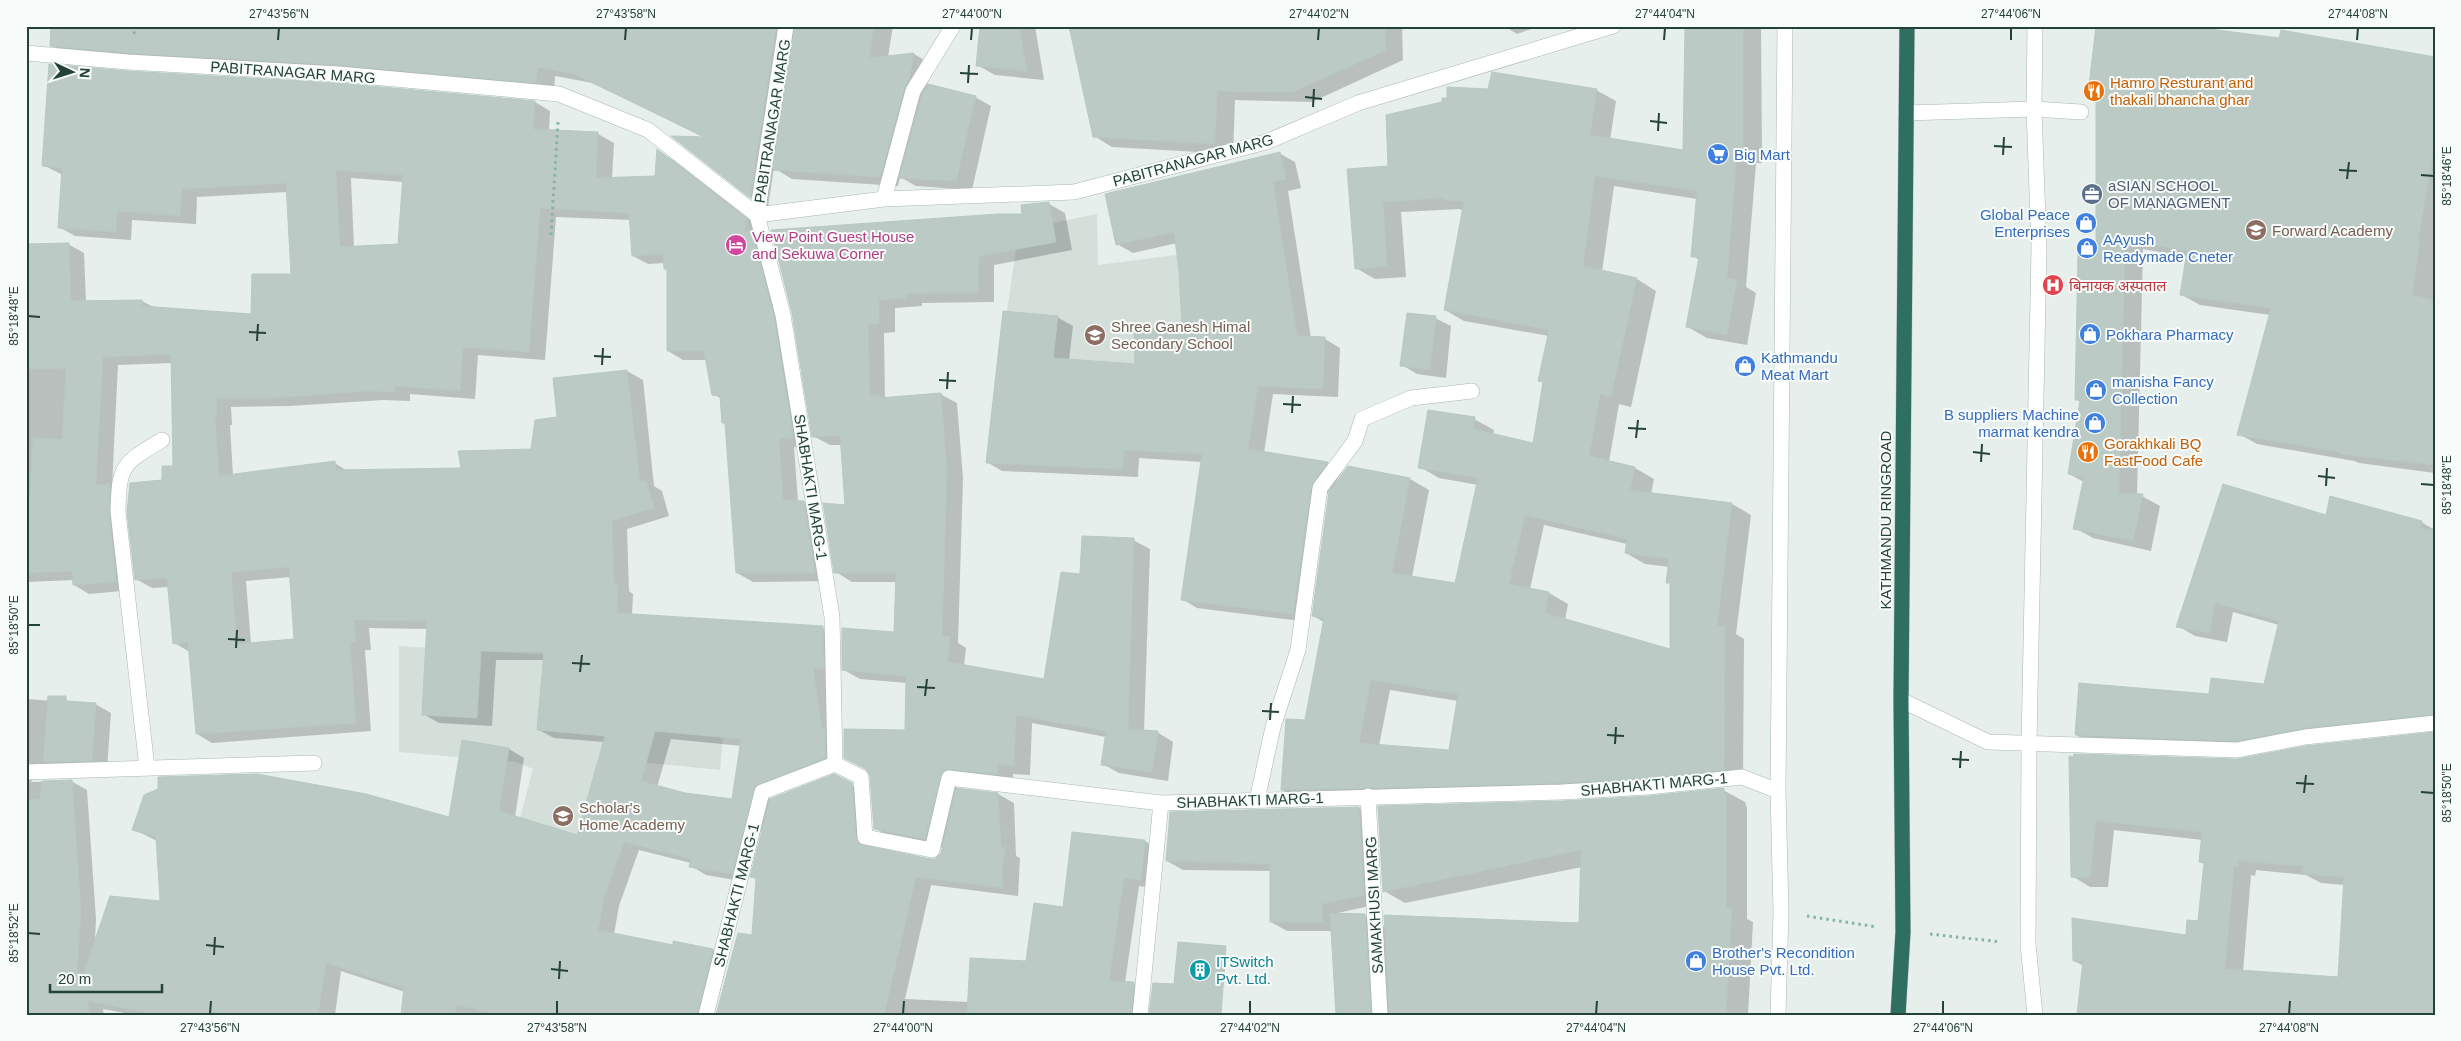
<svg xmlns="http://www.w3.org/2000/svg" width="2461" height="1041" font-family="Arial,'Noto Sans Devanagari',sans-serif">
  <rect width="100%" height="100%" fill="#e6efeb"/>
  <path fill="#d4dfda" d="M1097,214l1,51 86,-11 8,161 -199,-11 26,-174z
    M399,646l134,8h34l160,37 -7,79 -99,-10 -71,255h-64l20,-144 27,-102 -17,-7 -117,-10z"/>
  <path fill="#0003" fill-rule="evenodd" d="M53,26h840l-5,31 26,-3 17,10 -4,21 48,12 16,9 -19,84 -56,-4 -16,-9 -2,9 -106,-7 -18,-11 -6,39 -17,-10 -76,-60 32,2 -114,-56 -38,-7 -1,16 -485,-37 -18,-10z
    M981,26h54l9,54 -49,-5 -18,-10z
    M1070,26h332l1,34 -91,42 -77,-2 -2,54 -121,-7 -18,-11z
    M1504,26h36l-23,8z
    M1686,26h75l1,137h-6l-10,124 10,6 -9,52 -40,-7 -19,-11 12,-67 -8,-4 5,-57 -83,-13 -12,86 35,7 19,12 -25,116 -12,-3 -10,58 26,6 19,11 -3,15 81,10 19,11 -15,119 8,5 -1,141 -442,21 -19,-11 24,-69 18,-99 -11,-6 18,-128 -5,8 -17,126 -112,-14 -15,-9 20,-137 -63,-4 -1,19 -136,-6 -15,-9 70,-145 16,9 -4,35 68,4 47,-36 -7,-86 -44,10 -16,-9 162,-91 16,9 6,26 -13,3 23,147 14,1 15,9 -2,49 -65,-3 -9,59 63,10 15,9 -5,8 1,1 72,-2 19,11 -17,87 44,7 22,-99 -39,-7 -19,-11 54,-48 20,11 -1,5 41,9 10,-61 5,-47 -85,-15 -19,-11 18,-99 -3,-2 -59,3 5,65 -31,2 -19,-11 34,-101 206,-77 20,11 -6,39 75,11zM1544,525l83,19 -1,9 19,11 25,3 -2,15 3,2v67l-106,-31 3,-16 -19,-11 -19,-4zM1390,690l68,11 -8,50 -71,-5z
    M2435,58v415l-76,-10 -5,-2 -97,-17 -18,-10 31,-119 -70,-10 -18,-10 5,-38 -44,-8 -6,246 5,1 18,10 -9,45 -58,-13 -18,-10 9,-46 -15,-8 12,-72 -5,-3 21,-143v-158l-8,-4z
    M535,102l15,9 -1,20 49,3 16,9 -2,36 44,-2 2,-26 15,9 89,69 46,217 -14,1 4,55 5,1 16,9 11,69 -77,1 -16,-9 -11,-149 -3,-2 -1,-23 -9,-5 -6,-34h-24l-15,-9v-81l-3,-7 -17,1 -15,-8 -2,-36 -75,-3 -11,143 -67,-5 -3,44 -65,-5v7l-27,-1 -93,6 -59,1 1,18h-2l3,51 101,-13 14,8 115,-2 69,-18 27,-32 68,-48 16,9 11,106 8,5 7,25 -42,13 2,62 4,3 -1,21 190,13 16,9 3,129 -71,29 -1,6 65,-25 33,17 4,55 60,13 8,-3 4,-10 -52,-10 -16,-10 31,-97 1,-48 -47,-4 -16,-9 51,-36 2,-52h-45l-16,-10 10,-66 -4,-61h-12l-17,-9 -20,-123 256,-109 16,9 7,37 -78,15v37l-72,1v3l-27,2v24l-11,1 1,66 55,-5 17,9 6,75 -5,165 8,5 -2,18 81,14 37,-105 51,-35 17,9 -6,182 13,1 16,10 -5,39 -49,-8 -16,-9 3,-27 -74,-14 -2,52 -17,-1v9l-55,-3 -2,10 42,4 16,9 2,53 4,2 -2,38 -87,-11 -26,114 64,3 58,-40 37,-54 81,-67 15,9 -4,38 -17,-2 -14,97 8,1 16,8 -2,23h-430l37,-79 4,-56 -6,-4 11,-45 -2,-1 -14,52 -41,-7 -15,-9v-3l-52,-13 -20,56 -5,28 60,12 39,4 15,9 -14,56h-311l2,-23 -64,-21 -6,44h-200l-32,-6 1,6h-78v-316l69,5 16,9 -4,56 -71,4 -5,9 40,-1 16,9 9,129 -1,22 66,-39 -4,-61 -24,-12 317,-11 59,-69 15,9 -9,59 63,20 26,-95 -50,-4 -15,-8 6,-70h-49l-4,66 -53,-3 -16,-9 5,-85 -59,-1 2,22h-6l6,81 -159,12 -15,-9 -7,-82 -16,-9 -5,-56 -17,1 -16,-9 28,-97 10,-15 -2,-104 -54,2 -6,121 13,8 -1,28 8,68 -43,4 -15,-9v-5l-48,2v-337l42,-1 16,9 2,49 56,-1 13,7 97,7 41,-39 -5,-84 -91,5 -1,27 -64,-4 -1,20 -56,-4 -16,-9 4,-52 -20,-10zM351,178l53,4 -4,64 -46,2zM291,577l4,63 -44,4 -5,-63zM671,739l71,7 -9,54 -48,-6 -28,-7z
    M1435,318l16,8 -5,52 -29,-4 -15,-9z
    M2326,517l95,5 14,8v195l-181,25 -161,-5 -17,-10 134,-40 55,-10 14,-60 -46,-13 -6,30 -32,-6 -17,-10z
    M2435,734v281l-351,-49 -10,-5 113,-24 13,-15 5,-58 -5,-3 3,-21 -89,-10 -6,57h-18l-18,-11 -2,-118 169,2zM2256,870l50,5 15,8 24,2 -6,93 -96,-6 8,-97 4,1z
    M1723,790l22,12 2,6v111l6,3 -5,93h-411l-4,-84h-46l-16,-9v-51l-88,-1 -16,-9 192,-53 15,9 5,87 -46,10 32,2 21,12 194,-4 2,-57 -177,36 -21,-12 179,-88 86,-5z"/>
  <path fill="#bbcac4" stroke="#b8c9c2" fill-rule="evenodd" d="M51,26h725l-26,172 -79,-62 34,1 -131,-63 -36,-7 -2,16 -196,-18 -211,-12 -79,-7z
    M795,26h79l-5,32 45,-5 -5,26 -5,10 -24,88 -107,-7z
    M980,26h39l8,45 -51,-5z
    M1069,26h316l1,24 -93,42 -76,-1 -2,53 -122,-7z
    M1685,26h58v127h-6l-10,125 10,2 -10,55 -41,-8 13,-70h-8l6,-66 -102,-15 -12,90 54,12 -26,119 -11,-3 -11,62 46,11 -5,23 102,13 -15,123h8l-1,144 -77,8 -85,5 -281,7 5,-71 19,1 19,-102 -12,-2 17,-124 19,-26 62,12 -18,95 63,10 23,-105 -60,-10 10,-58 47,7 -2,12 60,14 10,-61 -5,-1 11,-51 -105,-20 20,-109 -21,-1v-2l-60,4 4,64 -32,3 -8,-100 41,-3 -2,-51 56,-13v-4h5v-11l41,2 4,-17 105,17 -7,46 93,15zM1525,515l102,24 -2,14 44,6 -3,24h4v66l-125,-36 4,-21 -40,-8zM1371,680l87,14 -9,56 -90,-7z
    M2096,26h91l92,12 2,-8 154,27v87l-17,97h2l-8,54 23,5v165l-96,-11 1,-2 -103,-17 34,-127 -91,-13 7,-44 -62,-11 -6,253 24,1 -10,47 -60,-12 11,-52 -16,-3 12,-74h-5l3,-146 18,1v-159l-8,-2z
    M49,64l78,7 211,12 197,18 -2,28 65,3 -2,46 59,-2 2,-27 90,70 -3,13 8,-1 22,86 19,121 -14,1 4,61 21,1 11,72h-79l-11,-150h-3l-2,-27 -8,-1 -8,-44h-37v-82h-3l-1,-15 -31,2 -3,-43 -89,-5 -11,144 -66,-5 -3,44 -65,-5v6l-29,-1 -93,7h-57l1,19h-2l4,59 116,-15 1,9 125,-2 -3,-17 73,-2 4,-29 22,-3 -4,-39 74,-8 13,112 6,-2 8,28 -42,12 2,64h4l-1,29 206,13 1,43 -11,-1 9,60h3v30l-70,28 -23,88 -43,-7 2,-8 -67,-17 -20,55 -6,33 75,15v-4l40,8 -16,66h-197l-44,-10 -1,10h-54l3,-27 -78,-25 -8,52h-158l-72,-14 1,13 -63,-1v-213l14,-1 2,-18 30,-1 9,130 -4,64 6,1 27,-79 50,5 -4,-64 -24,-7 12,-35 14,-6v-12l99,-3 109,20 83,23 13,-77 47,8 -10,63 78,24 28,-99 -68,-6 7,-78 -63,-1 -4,67 -55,-3 5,-94 -73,-1 2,22h-6l6,81 -160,11 -8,-92 -15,2 -6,-66 -32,2 -8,-68 3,-29 32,-3v-14h11l-2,-112 -68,3 -7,128 14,-1 -1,29 7,69 -43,3 -1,-14 -46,2v-80h4l3,-55 29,1 4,-71 -40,1v-125l43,-1 2,58 71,-1v6l109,8 1,-40h39l-5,-91 -104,6 -2,27 -63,-5 -1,21 -58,-4 4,-60 -20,-2zM336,170l67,5 -5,69 -58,3zM289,567l5,72 -57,5 -6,-72zM655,731l86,8 -9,60 -47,-6 -44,-12z
    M928,84l48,12 -20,85 -57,-3 23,-83z
    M1280,152l6,27 -13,3 24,154 28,1 -2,52 -65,-3 -10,63 80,13 -17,25 -18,127 -112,-14 21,-146 -78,-4 -1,19 -137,-6 17,-152 55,5 -5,42 82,6 -1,-35 48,-2 -3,-57 -5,-38 -58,13 -11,-51z
    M1049,202l7,40 -77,14 -1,37 -72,1v4l-27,2v24h-11l2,71h9v3l62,-5 6,77 -5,166 8,1 -2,25 96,17 17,-107 19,2 2,-38 52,2 -6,191 30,2 -6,41 -51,-7 5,-34 -90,-16 -2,51 -17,-1 1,9 -48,-5 -8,3 -17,67 -51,-10 -4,-53 -4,-7 -22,-11v-29l61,1 1,-54 -64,-6v-42l52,4 2,-59h-62l-11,-70 22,2 -5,-70 -28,2 -20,-124 -21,-83 227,-16h24l-1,-9z
    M1407,313l29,3 -6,54 -30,-4z
    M2223,484l103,31 4,-19 92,25 -2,7 15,3v183l-131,14 -68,13 -161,-6 4,-52 130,11 2,-16 53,6 15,-63 -64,-18 -5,30 -34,-6z
    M48,696h18v5l30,2 -4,58 -49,1z
    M2435,732v283h-358l6,-54h-10l-1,-43 114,17 1,-15 11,1 6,-58 -5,-1 3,-30 -106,-11 -6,57 -19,-1 -2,-121 4,1 1,-3 163,5 69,-13zM2238,861l65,5 -1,8 42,3 -6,100 -113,-8 9,-103h4z
    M834,774l18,9 4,55 3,6 71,15h5l6,-6 15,-65 42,5 3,54 4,1 -3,21 1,19 -87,-11 -32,138h-168l22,-82 14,2 4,-57 -6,-1 20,-78z
    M1724,788v6h2v114h6l-6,107h-337l-5,-100 195,8 2,-73 -198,42 -5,-86 185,-5 86,-5z
    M1359,807l5,88 -42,9 1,18h-53v-58l-104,-3 4,-49z
    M1072,832l73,8 -4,40 -17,-2 -15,103 25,1 -3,33h-164l3,-57 56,3 8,-58 29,4z
    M1330,913l35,1 6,101h-35z
    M1178,942l48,4 -5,69h-72l4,-32 21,1z"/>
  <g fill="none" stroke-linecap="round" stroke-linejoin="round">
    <g stroke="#a8b8b2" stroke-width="16">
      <path id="street" d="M786,26l-29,189 26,100 49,302 3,147
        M26,53l102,9 211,12 220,20 89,36 109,85 127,-16 190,-7 192,-50 92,-39 255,-77
        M1906,113l128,-4 47,3
        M884,199l29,-108 40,-65
        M1901,700l87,42 249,8 68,-13 130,-14
        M147,768l-29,-256c1,-47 4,-48 44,-72
        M26,772l288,-9
        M1368,796l12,219
        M1257,800l16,-73 25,-77 22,-162 35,-47 7,-22 49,-21 61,-7
        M706,1015l56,-223 73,-28 26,13 4,60 67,13 17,-72 212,25 401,-11 86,-5 94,-10 36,14
        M1140,1015l21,-212
        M1778,1015l3,-103 -3,-121 7,-765
        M2035,1015l-7,-71 1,-201 10,-495 -5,-139 1,-83"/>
    </g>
    <g stroke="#c2cac8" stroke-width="16">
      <path id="highway" d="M1898,1015l5,-83 -2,-232 6,-674"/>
    </g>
    <path stroke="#86b3a5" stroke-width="3" stroke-dasharray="2.5 4" stroke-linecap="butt" d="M134,34l1,-8
      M551,235l7,-113
      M1807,916l70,11
      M1930,934l71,8"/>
    <use href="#street" stroke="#fff" stroke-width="15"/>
    <use href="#highway" stroke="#2f6f62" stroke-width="15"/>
  </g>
  <path fill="none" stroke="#24423a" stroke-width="2" d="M278,40l1,-12M625,40l1,-12M971,40l1,-12M1318,40l1,-12M1664,40l1,-12M2011,40v-12M2357,40l1,-12M960,73l18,1M968,83l1,-18M1305,97l17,2M1313,107l1,-18M1650,121l17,2M1658,131l1,-18M1994,146l18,1M2003,155l1,-18M2339,170l18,1M2421,175l13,1M2347,179l2,-17M28,316l12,1M249,332l17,1M257,341l1,-17M594,356l17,1M602,365l1,-17M939,380l17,1M947,389l1,-17M1283,404l18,1M1292,413l1,-17M1628,428l18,1M1636,438l2,-18M1973,452l17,2M1981,462l1,-18M2318,476l17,2M2421,484l13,1M2326,486l1,-18M28,625h12M228,639l17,1M236,648l1,-18M572,663l18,1M580,672l2,-17M917,687l18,1M925,696l2,-17M1262,711l17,1M1270,720l1,-17M1607,735l17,1M1615,744l1,-17M1952,759l17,1M1960,768l1,-17M2296,783l18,1M2421,792l13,1M2304,793l2,-18M28,933l12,1M206,945l18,2M214,955l1,-18M551,969l17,2M559,979l1,-18M210,1014l1,-13M557,1014v-13M903,1014l1,-13M1250,1014v-13M1596,1014l1,-13M1943,1014v-13M2289,1014l1,-13"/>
  <defs>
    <g id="restaurant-disc" transform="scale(1.125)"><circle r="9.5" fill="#e8710a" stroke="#f7fbf9"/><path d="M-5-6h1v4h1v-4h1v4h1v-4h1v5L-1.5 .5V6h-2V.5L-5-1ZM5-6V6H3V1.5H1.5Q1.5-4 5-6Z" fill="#fff"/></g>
    <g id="supermarket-disc" transform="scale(1.125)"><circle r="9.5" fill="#3f7fe0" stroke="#f7fbf9"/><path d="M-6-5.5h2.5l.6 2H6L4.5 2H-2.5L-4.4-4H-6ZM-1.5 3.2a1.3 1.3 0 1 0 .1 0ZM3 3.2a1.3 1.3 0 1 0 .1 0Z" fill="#fff"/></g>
    <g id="office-disc" transform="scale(1.125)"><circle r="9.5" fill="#5c6f8a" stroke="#f7fbf9"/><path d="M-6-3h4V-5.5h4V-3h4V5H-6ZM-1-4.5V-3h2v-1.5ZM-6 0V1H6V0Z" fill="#fff"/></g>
    <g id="shop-disc" transform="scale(1.125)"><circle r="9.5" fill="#3f7fe0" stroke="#f7fbf9"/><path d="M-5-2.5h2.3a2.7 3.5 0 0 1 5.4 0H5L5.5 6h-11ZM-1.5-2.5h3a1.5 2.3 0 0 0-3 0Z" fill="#fff"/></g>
    <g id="school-disc" transform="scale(1.125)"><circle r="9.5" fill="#8d6e63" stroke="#f7fbf9"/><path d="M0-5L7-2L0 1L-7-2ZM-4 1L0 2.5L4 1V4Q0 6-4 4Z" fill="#fff"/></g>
    <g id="hotel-disc" transform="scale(1.125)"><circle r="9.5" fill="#d1479c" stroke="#f7fbf9"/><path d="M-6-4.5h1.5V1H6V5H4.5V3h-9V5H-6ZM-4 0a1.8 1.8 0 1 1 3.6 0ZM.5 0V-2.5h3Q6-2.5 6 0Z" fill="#fff"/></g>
    <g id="hospital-disc" transform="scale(1.125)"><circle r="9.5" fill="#e0444e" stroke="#f7fbf9"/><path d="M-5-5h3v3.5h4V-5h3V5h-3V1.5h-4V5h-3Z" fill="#fff"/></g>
    <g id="building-disc" transform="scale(1.125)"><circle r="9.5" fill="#0f9aa8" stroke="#f7fbf9"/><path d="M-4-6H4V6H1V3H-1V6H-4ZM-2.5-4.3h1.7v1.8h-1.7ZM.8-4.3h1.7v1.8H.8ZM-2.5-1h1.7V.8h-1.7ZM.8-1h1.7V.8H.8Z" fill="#fff"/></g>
  </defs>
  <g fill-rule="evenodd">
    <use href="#restaurant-disc" x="2094" y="91"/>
    <use href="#supermarket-disc" x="1718" y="154"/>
    <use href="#office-disc" x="2092" y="194"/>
    <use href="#shop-disc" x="2086" y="223"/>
    <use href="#school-disc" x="2256" y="230"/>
    <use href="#hotel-disc" x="736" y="245"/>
    <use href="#shop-disc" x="2087" y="248"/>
    <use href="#hospital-disc" x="2053" y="285"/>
    <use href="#shop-disc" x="2090" y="334"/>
    <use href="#school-disc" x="1095" y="335"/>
    <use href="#shop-disc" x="1745" y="366"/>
    <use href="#shop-disc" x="2096" y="390"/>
    <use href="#shop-disc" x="2095" y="423"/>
    <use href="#restaurant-disc" x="2088" y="452"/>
    <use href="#school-disc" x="563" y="816"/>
    <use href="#shop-disc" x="1696" y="961"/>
    <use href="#building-disc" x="1200" y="970"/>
  </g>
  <g text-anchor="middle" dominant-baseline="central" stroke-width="4" stroke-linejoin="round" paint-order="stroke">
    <g font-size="15" fill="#24423a" stroke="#f7fbf9">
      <text transform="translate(293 72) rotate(4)">PABITRANAGAR MARG</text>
      <text transform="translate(772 121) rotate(-81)">PABITRANAGAR MARG</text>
      <text transform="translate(1193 160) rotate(-15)">PABITRANAGAR MARG</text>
      <text transform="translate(811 487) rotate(81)">SHABHAKTI MARG-1</text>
      <text transform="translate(1885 520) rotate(-90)">KATHMANDU RINGROAD</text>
      <text transform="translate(1654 784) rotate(-5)">SHABHAKTI MARG-1</text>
      <text transform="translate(1250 800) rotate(-2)">SHABHAKTI MARG-1</text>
      <text transform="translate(736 895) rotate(-76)">SHABHAKTI MARG-1</text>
      <text transform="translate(1374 905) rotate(-93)">SAMAKHUSI MARG</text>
    </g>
    <g font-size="15" fill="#c56008" stroke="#f7fbf9" text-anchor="start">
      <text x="2110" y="82">Hamro Resturant and<tspan x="2110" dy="17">thakali bhancha ghar</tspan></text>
      <text x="2104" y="443">Gorakhkali BQ<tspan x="2104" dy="17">FastFood Cafe</tspan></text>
    </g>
    <g font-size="15" fill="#366cbe" stroke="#f7fbf9" text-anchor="start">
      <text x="1734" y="154">Big Mart</text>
      <text x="2070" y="214" text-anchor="end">Global Peace<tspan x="2070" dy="17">Enterprises</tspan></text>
      <text x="2103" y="239">AAyush<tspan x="2103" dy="17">Readymade Cneter</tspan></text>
      <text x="2106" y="334">Pokhara Pharmacy</text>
      <text x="1761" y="357">Kathmandu<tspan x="1761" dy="17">Meat Mart</tspan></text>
      <text x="2112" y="381">manisha Fancy<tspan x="2112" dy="17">Collection</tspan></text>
      <text x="2079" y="414" text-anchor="end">B suppliers Machine<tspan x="2079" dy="17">marmat kendra</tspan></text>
      <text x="1712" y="952">Brother's Recondition<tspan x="1712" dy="17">House Pvt. Ltd.</tspan></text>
    </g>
    <g font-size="15" fill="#4e5e75" stroke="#f7fbf9" text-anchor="start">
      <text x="2108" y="185">aSIAN SCHOOL<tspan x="2108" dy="17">OF MANAGMENT</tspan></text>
    </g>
    <g font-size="15" fill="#785e54" stroke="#f7fbf9" text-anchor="start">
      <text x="2272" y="230">Forward Academy</text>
      <text x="1111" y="326">Shree Ganesh Himal<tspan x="1111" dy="17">Secondary School</tspan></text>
      <text x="579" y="807">Scholar's<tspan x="579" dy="17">Home Academy</tspan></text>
    </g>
    <g font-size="15" fill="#b23c85" stroke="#f7fbf9" text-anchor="start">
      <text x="752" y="236">View Point Guest House<tspan x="752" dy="17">and Sekuwa Corner</tspan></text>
    </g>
    <g font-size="15" fill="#be3a42" stroke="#f7fbf9" text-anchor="start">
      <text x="2069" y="285">बिनायक अस्पताल</text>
    </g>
    <g font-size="15" fill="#0d838f" stroke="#f7fbf9" text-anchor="start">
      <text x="1216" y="961">ITSwitch<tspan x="1216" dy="17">Pvt. Ltd.</tspan></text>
    </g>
  </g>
  <rect width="2461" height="1041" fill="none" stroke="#f7fbf9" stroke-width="55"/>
  <g transform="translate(72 72) rotate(94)" stroke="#f7fbf9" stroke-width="4" paint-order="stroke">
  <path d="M0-4L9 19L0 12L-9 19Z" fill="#24423a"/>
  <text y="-8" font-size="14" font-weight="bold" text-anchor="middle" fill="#24423a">N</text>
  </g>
  <path d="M50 984v8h112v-8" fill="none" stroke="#24423a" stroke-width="2.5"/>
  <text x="58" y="984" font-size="15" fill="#24423a" stroke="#f7fbf9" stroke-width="4" paint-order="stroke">20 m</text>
  <rect x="28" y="28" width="2406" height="986" fill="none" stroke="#24423a" stroke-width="2"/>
  <g font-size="12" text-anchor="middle" fill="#24423a">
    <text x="279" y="18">27°43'56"N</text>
    <text x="626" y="18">27°43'58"N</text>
    <text x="972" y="18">27°44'00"N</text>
    <text x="1319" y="18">27°44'02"N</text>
    <text x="1665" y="18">27°44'04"N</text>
    <text x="2011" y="18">27°44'06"N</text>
    <text x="2358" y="18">27°44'08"N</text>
    <text transform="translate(2447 176) rotate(-90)" y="4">85°18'46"E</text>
    <text transform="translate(14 316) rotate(-90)" y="4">85°18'48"E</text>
    <text transform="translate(2447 485) rotate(-90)" y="4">85°18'48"E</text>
    <text transform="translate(14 625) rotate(-90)" y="4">85°18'50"E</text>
    <text transform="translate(2447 793) rotate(-90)" y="4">85°18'50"E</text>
    <text transform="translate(14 933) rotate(-90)" y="4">85°18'52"E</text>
    <text x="210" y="1032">27°43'56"N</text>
    <text x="557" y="1032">27°43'58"N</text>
    <text x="903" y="1032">27°44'00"N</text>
    <text x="1250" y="1032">27°44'02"N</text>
    <text x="1596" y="1032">27°44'04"N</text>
    <text x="1943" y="1032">27°44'06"N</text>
    <text x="2289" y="1032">27°44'08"N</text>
  </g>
</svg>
